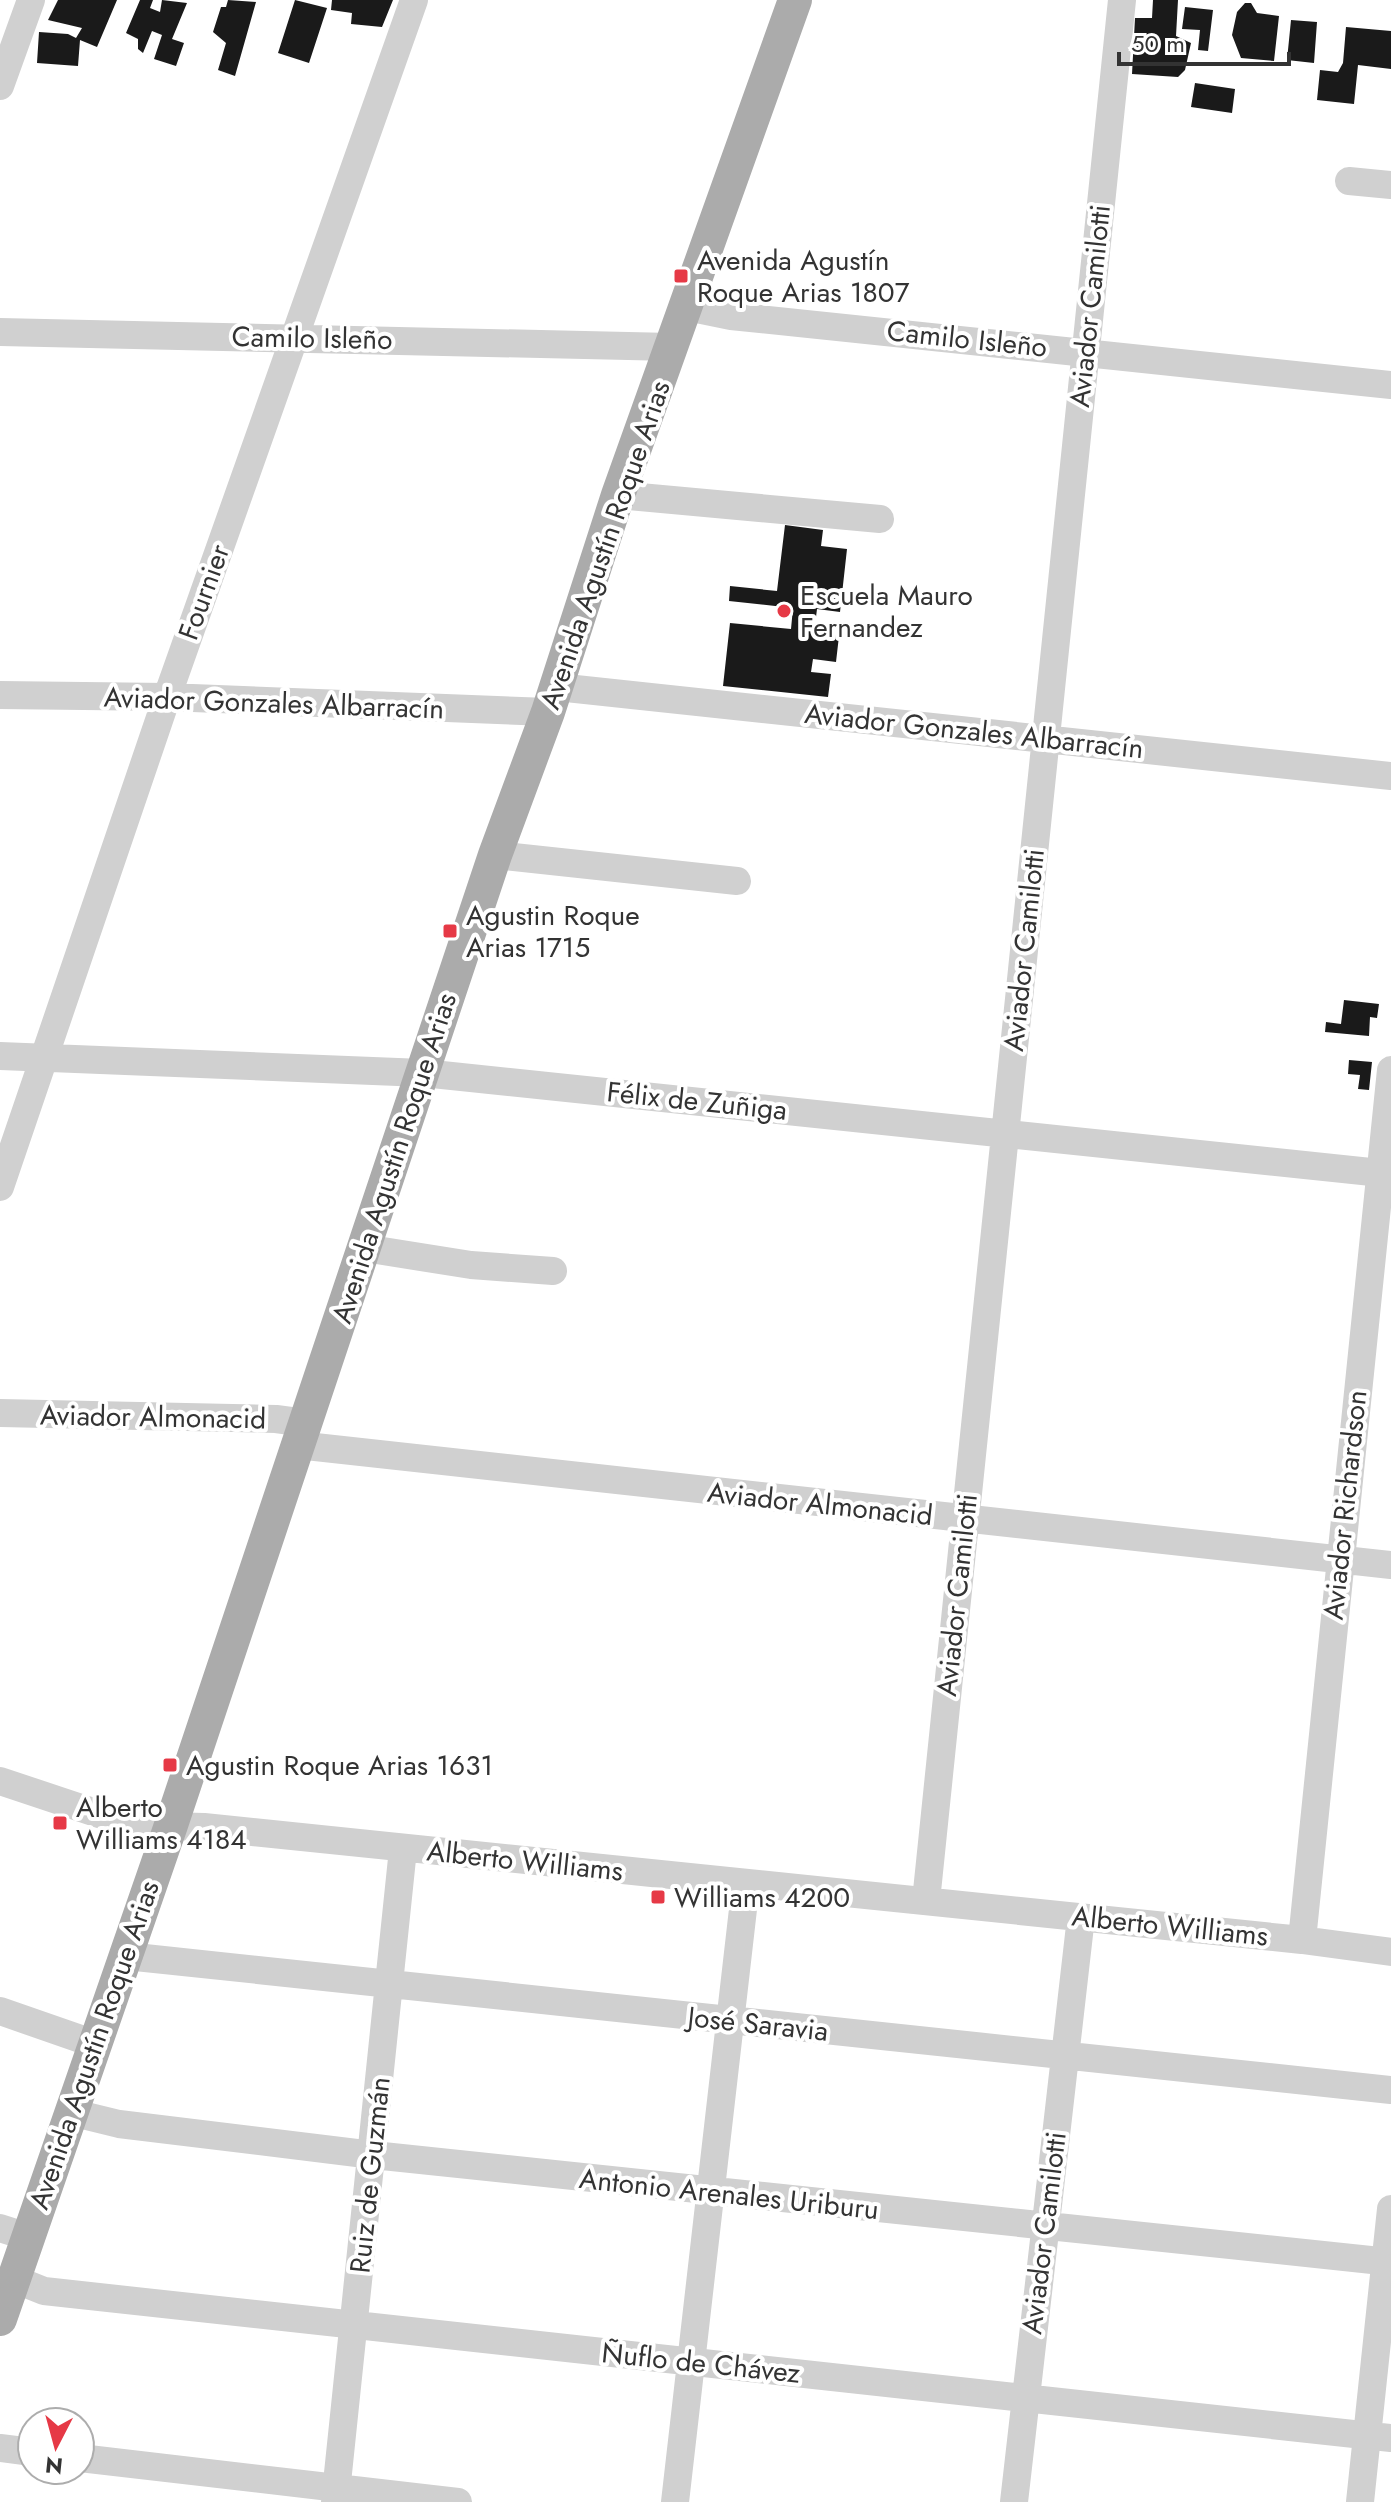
<svg xmlns="http://www.w3.org/2000/svg" width="1391" height="2502" font-family="Jost,sans-serif">
  <rect width="100%" height="100%" fill="#fff"/>
  <path fill="#1a1a1a" d="M58,0h59l-20,47 -17,-7 -2,26 -41,-3 2,-31 29,2 8,4 6,-10 -34,-8z
    M140,0h13l-3,8 10,4 2,-12 25,3 -15,36 12,4 -8,23 -22,-7 8,-24 -10,-4 -9,22 -5,-4v-10l-12,-6z
    M228,0l28,2 -21,74 -17,-6 8,-27 -13,-11 8,-25h5z
    M295,0l32,8 -18,55 -31,-10z
    M332,0h61l-11,27 -31,-3 1,-11 -21,-3z
    M1153,0h25l-2,36 15,7 -6,27 -7,7 -46,-3 3,-56h17z
    M1245,3h6l6,10 22,3 -5,45 -33,-3 -9,-23 5,-23z
    M1185,7l28,3 -5,41 -10,-1 2,-20 -18,-1z
    M1291,20l26,2 -3,41 -27,-3z
    M1346,27l45,4v38l-33,-4 -4,39 -37,-4 3,-30 18,2 5,-9z
    M1195,83l40,6 -3,24 -41,-6z
    M785,525l38,5 -2,16 26,3 -7,63 -23,-3 -3,24 25,3 -3,26 -23,-3 -2,13 20,2 -3,23 -105,-11 7,-63 61,6 2,-21 -64,-7 1,-15 47,5z
    M1344,1000l35,4 -2,14 -7,-1 -1,19 -44,-4 1,-10 15,2z
    M1349,1060l23,2 -3,28 -11,-1 2,-14 -12,-1z"/>
  <g fill="none" stroke-linecap="round" stroke-linejoin="round">
    <path stroke="#d0d0d0" stroke-width="28" d="M0,86l31,-86
      M1349,181l42,4
      M687,307l44,9 660,69
      M0,332l672,15
      M618,495l262,24
      M557,687l834,89
      M0,695l167,2 381,15
      M495,855l242,26
      M0,1056l423,17 968,101
      M0,1187l167,-490 247,-697
      M364,1248l107,17 82,6
      M0,1413l276,6 30,4
      M297,1445l1094,120
      M0,1781l132,44 72,2 1098,113 89,12
      M926,1901l196,-1901
      M1302,1940l89,-870
      M126,1956l1265,134
      M0,2011l95,33
      M70,2112l49,12 254,31 1018,107
      M0,2228l28,9
      M14,2279l30,12 1347,147
      M0,2448l32,4
      M80,2458l378,44
      M335,2502l68,-653
      M675,2502l71,-619
      M1014,2502l67,-585
      M1360,2502l31,-293"/>
    <path stroke="#ababab" stroke-width="34" d="M0,2319l170,-491 325,-973 53,-143 70,-217 177,-495"/>
  </g>
  <g fill="#e63946" stroke="#fff" stroke-width="3">
    <rect x="673" y="268" width="16" height="16" rx="4"/>
    <circle cx="784" cy="611" r="8"/>
    <rect x="442" y="923" width="16" height="16" rx="4"/>
    <rect x="162" y="1757" width="16" height="16" rx="4"/>
    <rect x="52" y="1815" width="16" height="16" rx="4"/>
    <rect x="650" y="1889" width="16" height="16" rx="4"/>
  </g>
  <g text-anchor="middle" dominant-baseline="central" stroke-width="8" stroke-linejoin="round" paint-order="stroke">
    <g font-size="28" fill="#333" stroke="#fff" text-anchor="start">
      <text x="697" y="260">Avenida Agustín<tspan x="697" dy="32">Roque Arias 1807</tspan></text>
      <text x="800" y="595">Escuela Mauro<tspan x="800" dy="32">Fernandez</tspan></text>
      <text x="466" y="915">Agustin Roque<tspan x="466" dy="32">Arias 1715</tspan></text>
      <text x="186" y="1765">Agustin Roque Arias 1631</text>
      <text x="76" y="1807">Alberto<tspan x="76" dy="32">Williams 4184</tspan></text>
      <text x="674" y="1897">Williams 4200</text>
    </g>
    <g font-size="28" fill="#333" stroke="#fff">
      <text transform="translate(1090 306) rotate(-84)">Aviador Camilotti</text>
      <text transform="translate(312 338) rotate(1)">Camilo Isleño</text>
      <text transform="translate(967 339) rotate(6)">Camilo Isleño</text>
      <text transform="translate(605 545) rotate(-71)">Avenida Agustín Roque Arias</text>
      <text transform="translate(204 592) rotate(-70)">Fournier</text>
      <text transform="translate(274 703) rotate(2)">Aviador Gonzales Albarracín</text>
      <text transform="translate(974 731) rotate(6)">Aviador Gonzales Albarracín</text>
      <text transform="translate(1024 950) rotate(-84)">Aviador Camilotti</text>
      <text transform="translate(697 1101) rotate(6)">Félix de Zuñiga</text>
      <text transform="translate(394 1158) rotate(-72)">Avenida Agustín Roque Arias</text>
      <text transform="translate(153 1417) rotate(1)">Aviador Almonacid</text>
      <text transform="translate(820 1504) rotate(6)">Aviador Almonacid</text>
      <text transform="translate(1345 1505) rotate(-84)">Aviador Richardson</text>
      <text transform="translate(957 1595) rotate(-84)">Aviador Camilotti</text>
      <text transform="translate(525 1861) rotate(6)">Alberto Williams</text>
      <text transform="translate(1170 1926) rotate(6)">Alberto Williams</text>
      <text transform="translate(758 2024) rotate(6)">José Saravia</text>
      <text transform="translate(94 2045) rotate(-71)">Avenida Agustín Roque Arias</text>
      <text transform="translate(370 2175) rotate(-84)">Ruiz de Guzmán</text>
      <text transform="translate(729 2194) rotate(6)">Antonio Arenales Uriburu</text>
      <text transform="translate(1044 2233) rotate(-83)">Aviador Camilotti</text>
      <text transform="translate(701 2363) rotate(6)">Ñuflo de Chávez</text>
    </g>
  </g>
  <g transform="translate(56 2446) rotate(186)"><circle r="38" fill="#ffffff" stroke="#adadad" stroke-width="2"/>
  <path d="M0-6L14 30L0 20L-14 30Z" fill="#e63946"/>
  <text y="-12" font-size="22" font-weight="bold" text-anchor="middle" fill="#333333">N</text>
  </g>
  <path d="M1119 52v12h170v-12" fill="none" stroke="#333333" stroke-width="4"/>
  <text x="1131" y="52" font-size="24" fill="#333333" stroke="#ffffff" stroke-width="6" paint-order="stroke">50 m</text>
</svg>
